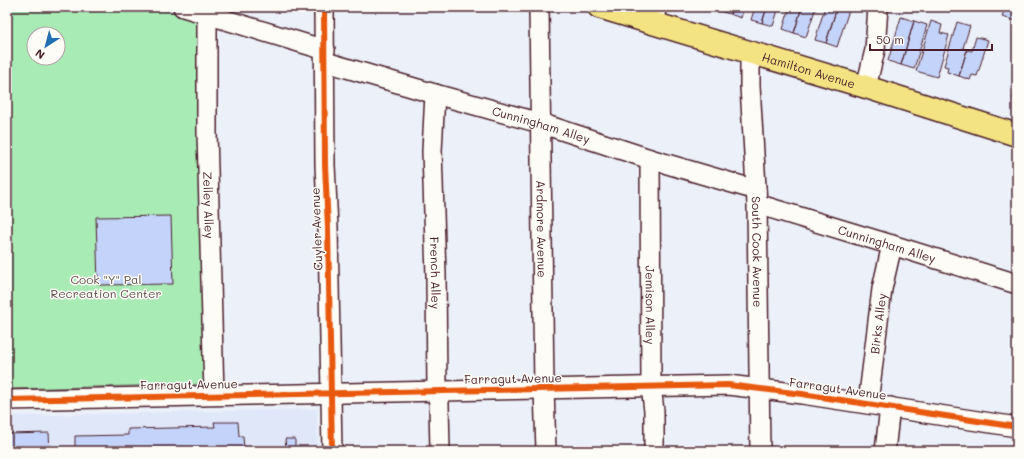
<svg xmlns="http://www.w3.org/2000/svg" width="1024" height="458" font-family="Mali,sans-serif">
  <rect width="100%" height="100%" fill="#ecf0f8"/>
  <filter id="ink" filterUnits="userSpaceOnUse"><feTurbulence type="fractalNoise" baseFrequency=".025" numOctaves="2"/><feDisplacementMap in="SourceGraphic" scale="8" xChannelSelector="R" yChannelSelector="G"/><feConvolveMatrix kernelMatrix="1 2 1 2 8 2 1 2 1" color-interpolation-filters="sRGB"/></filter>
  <g filter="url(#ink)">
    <path fill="#e0e7f9" d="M317,409l1,42h-311v-35z"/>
    <path fill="#a8ebb5" stroke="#798570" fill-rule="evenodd" d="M7,7h149l42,13 10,364 -201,5zM34,34h24v24h-24z"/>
    <path fill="#c4d3fa" stroke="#4a1f2b" d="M720,7h13l-3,7 -11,-3z
      M733,7h11l-3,11 -11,-4z
      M755,7h12l-5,16 -11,-3z
      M767,7h12l-6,19 -11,-3z
      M790,7h12l-8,26 -11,-4z
      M802,7h14l-10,30 -12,-4z
      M825,7h12l-11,36 -11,-3z
      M837,7h13l-13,40 -11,-4z
      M1005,7h12v14l-15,-4z
      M901,17l13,4 -13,44 -13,-4z
      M914,21l13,4 -13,44 -13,-4z
      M931,21l11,4 -2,8 9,2 -12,42 -21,-6z
      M957,22l13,4 -7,22 4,2 -8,26 -12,-4 1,-5 -4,-1z
      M976,37l12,3 -11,36 -5,-1 -2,5 -11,-4 8,-26 5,1z
      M1017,86v14l-4,-1z
      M171,216l2,68 -75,1 -2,-68z
      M214,422h24l1,14h4l1,13 42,-1 -1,-9h10v12h-220v-15l53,-1v-6l87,-2z
      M49,433l1,18h-43v-17z"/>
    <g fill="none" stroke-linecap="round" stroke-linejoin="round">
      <g stroke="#4a1f2b" stroke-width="22">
        <g id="minor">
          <path d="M183,7l142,43"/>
          <path d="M324,7l1,158 3,63 4,223"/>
          <path id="s1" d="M539,7l5,381 2,63"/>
          <path id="s2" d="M207,15v117l7,263"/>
          <path d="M652,23l5,-16"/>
          <path id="s3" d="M750,53v33l7,118 3,247"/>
          <path id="s4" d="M326,62l109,32 105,29 110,36 106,31"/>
          <path d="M866,87l9,-37 3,-43"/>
          <path id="s5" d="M435,94l-3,57 4,124 1,116 2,13 1,47"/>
          <path id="s6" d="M650,159l1,227 3,25v40"/>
          <path id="s7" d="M757,204l135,41 125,39"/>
          <path d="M7,400l721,-15 74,9 215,33"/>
          <path id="s8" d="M868,403l14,-114 10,-44"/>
          <path d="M885,451l5,-44"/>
        </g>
      </g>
      <g stroke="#4a1f2b" stroke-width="25">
        <g id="major">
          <path id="s9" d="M599,7l267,80 151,48"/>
        </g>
      </g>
      <use href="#minor" stroke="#fdfcf7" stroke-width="19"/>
      <use href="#major" stroke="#f4e382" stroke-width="22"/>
      <g stroke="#fdfcf7" stroke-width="8">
        <path id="cycleway" d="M324,7l1,158 3,63 4,223
          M7,400l721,-15 74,9 215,33"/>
      </g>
      <use href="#cycleway" stroke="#e8590c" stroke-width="6"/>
    </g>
  </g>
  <g text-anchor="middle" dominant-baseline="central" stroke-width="3" stroke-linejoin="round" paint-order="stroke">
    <g font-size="12" fill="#4a1f2b" stroke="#fdfcf7">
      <text stroke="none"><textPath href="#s9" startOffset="219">Hamilton Avenue</textPath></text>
      <text stroke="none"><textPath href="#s4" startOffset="224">Cunningham Alley</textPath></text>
      <text stroke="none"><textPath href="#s2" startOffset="190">Zelley Alley</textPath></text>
      <text transform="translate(316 229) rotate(-92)">Cuyler Avenue</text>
      <text stroke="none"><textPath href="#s1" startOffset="222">Ardmore Avenue</textPath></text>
      <text stroke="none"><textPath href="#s7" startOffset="136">Cunningham Alley</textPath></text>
      <text stroke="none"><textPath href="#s3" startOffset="199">South Cook Avenue</textPath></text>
      <text stroke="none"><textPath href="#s5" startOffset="179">French Alley</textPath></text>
      <text stroke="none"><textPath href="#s6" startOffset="146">Jemison Alley</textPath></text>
      <text stroke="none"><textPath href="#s8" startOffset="80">Birks Alley</textPath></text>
      <text transform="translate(513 378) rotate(-1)">Farragut Avenue</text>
      <text transform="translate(189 384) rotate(-1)">Farragut Avenue</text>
      <text transform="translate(838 388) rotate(8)">Farragut Avenue</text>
    </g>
    <g font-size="12" fill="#62524e" stroke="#fdfcf7">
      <text x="106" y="279">Cook "Y" Pal<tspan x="106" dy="14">Recreation Center</tspan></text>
    </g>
  </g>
  <rect width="1024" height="458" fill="none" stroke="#fdfcf7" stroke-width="24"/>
  <rect x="12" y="12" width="1000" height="434" fill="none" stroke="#4a1f2b" stroke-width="1.5" filter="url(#ink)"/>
  <g transform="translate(46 46) rotate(216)"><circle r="19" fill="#fdfcf7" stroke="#b5a4a5"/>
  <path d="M0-3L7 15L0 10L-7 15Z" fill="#1f6fb2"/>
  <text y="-6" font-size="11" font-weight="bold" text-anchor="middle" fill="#4a1f2b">N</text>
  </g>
  <path d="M870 44v6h122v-6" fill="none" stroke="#4a1f2b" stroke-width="2"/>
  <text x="876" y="44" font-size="12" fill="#4a1f2b" stroke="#fdfcf7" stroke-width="3" paint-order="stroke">50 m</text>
</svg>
